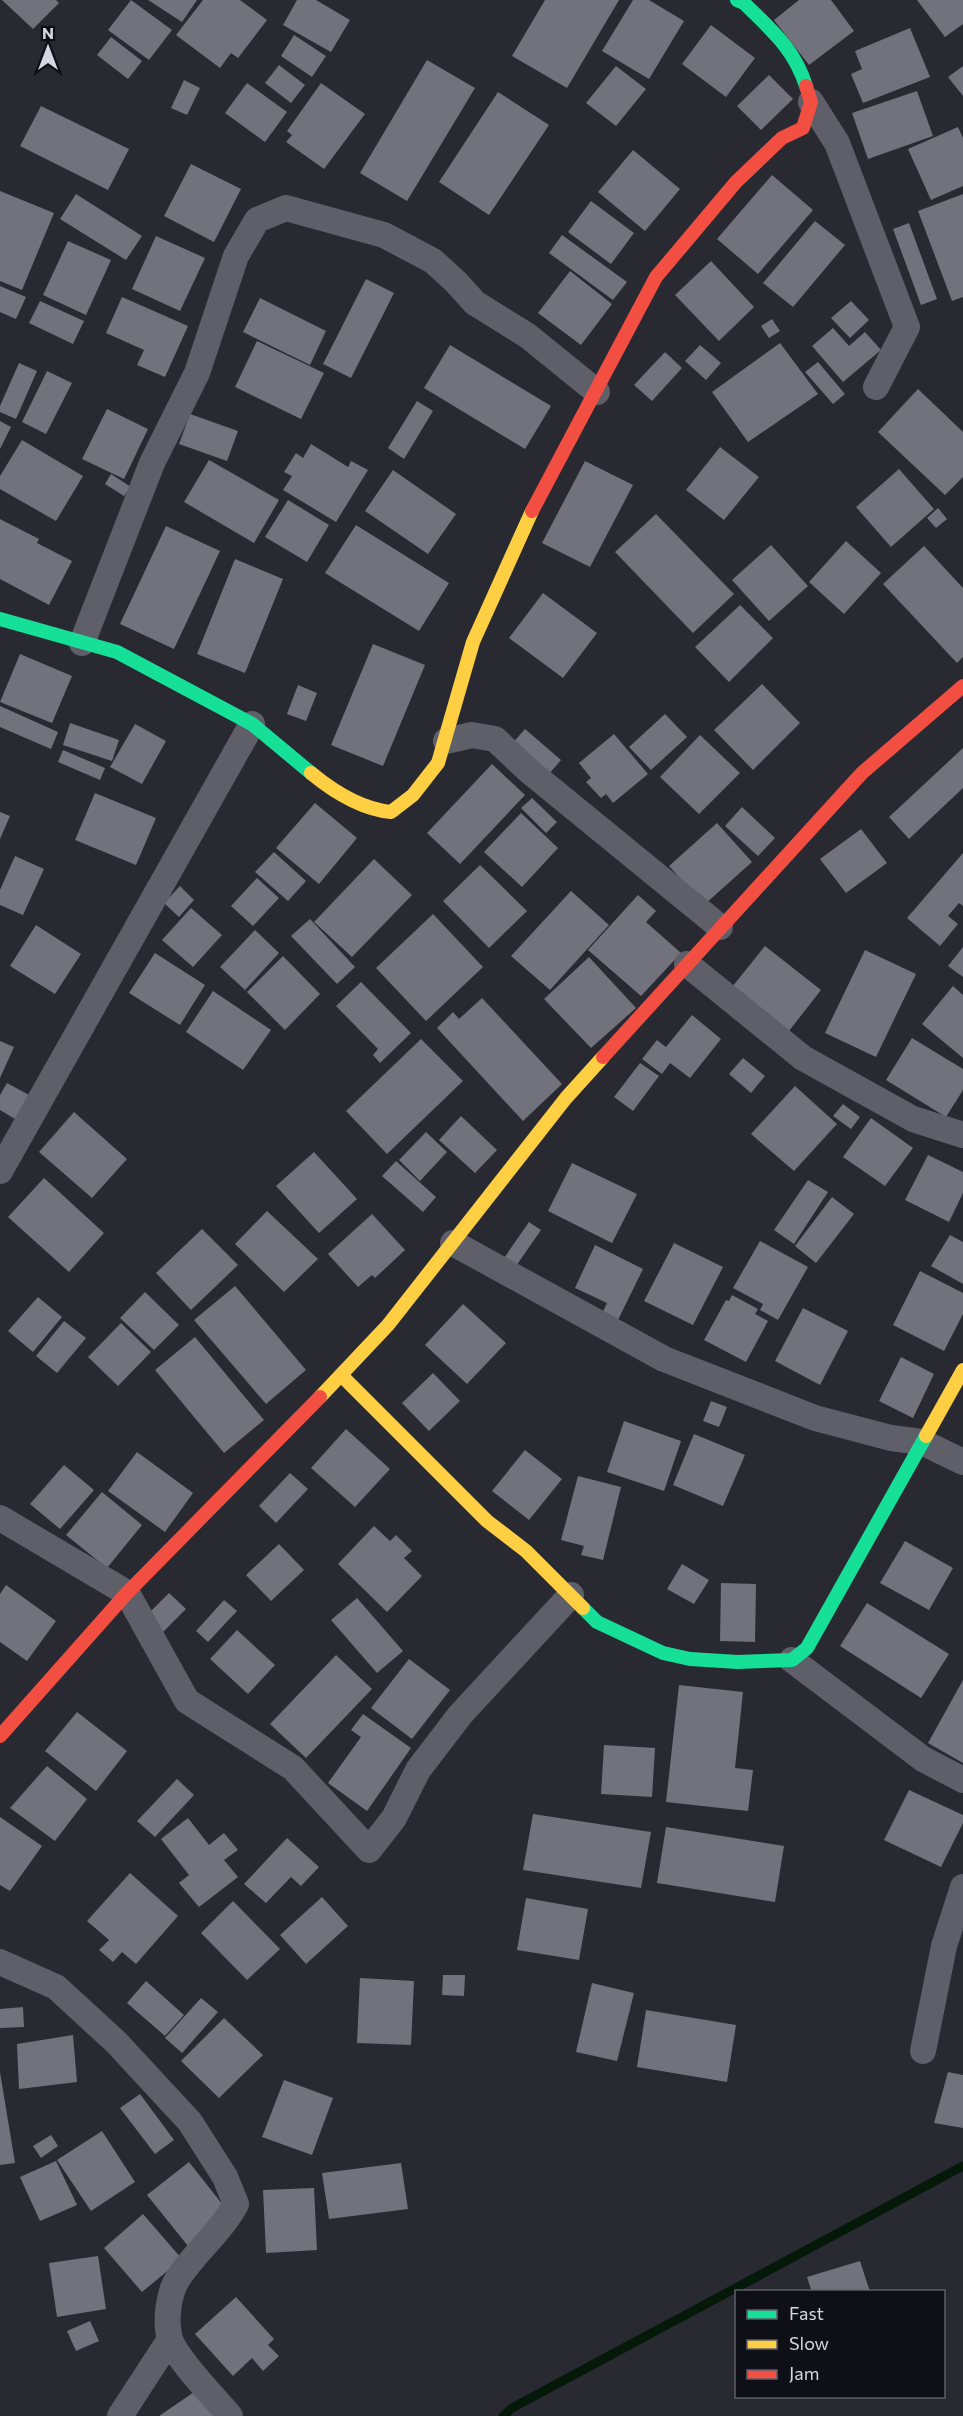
<svg xmlns="http://www.w3.org/2000/svg" width="963" height="2416" font-family="Commissioner,sans-serif">
  <rect width="100%" height="100%" fill="#292932"/>
  <g fill="none" stroke-linecap="round" stroke-linejoin="round">
    <path stroke="#041908" stroke-width="9" d="M503,2416l9,-8 451,-242"/>
  </g>
  <path fill="#72727c" d="M2,0h54l3,3 -26,26z
    M131,0l41,30 -23,30 -41,-30z
    M148,0h49l-15,22z
    M203,0h37l27,20 -29,38 -7,-5 -11,15 -44,-33z
    M297,0h19l34,20 -19,32 -48,-27z
    M545,0h74l-52,88 -55,-32z
    M633,0h16l35,21 -35,58 -47,-28z
    M799,0h32l23,31 -45,34 -35,-45z
    M917,0h46v24l-18,13z
    M711,25l44,33 -29,39 -44,-33z
    M910,28l20,49 -67,26 -12,-29 11,-5 -7,-18z
    M294,35l32,21 -14,21 -31,-21z
    M111,37l31,24 -14,18 -31,-24z
    M427,60l48,28 -68,113 -47,-28z
    M279,65l26,20 -14,18 -26,-20z
    M616,66l30,23 -30,37 -30,-23z
    M963,66v30l-15,-19z
    M769,75l24,24 -32,31 -24,-24z
    M184,80l16,8 -13,27 -16,-7z
    M247,83l40,29 -22,30 -40,-29z
    M321,83l44,31 -41,55 -38,-27 6,-7 -5,-4z
    M917,91l16,45 -65,23 -16,-46z
    M498,92l51,33 -60,90 -50,-33z
    M41,106l88,43 -21,41 -88,-44z
    M958,127l5,11v48l-32,14 -23,-51z
    M633,150l47,39 -35,42 -47,-39z
    M191,164l50,25 -27,53 -50,-26z
    M772,175l41,35 -55,64 -41,-35z
    M0,191l54,22 -32,77 -22,-9z
    M76,194l66,42 -16,24 -66,-41z
    M963,194v103l-11,4 -34,-90z
    M591,201l43,32 -23,31 -43,-32z
    M815,221l30,24 -52,62 -30,-24z
    M909,223l28,76 -16,6 -28,-76z
    M562,235l65,47 -14,18 -64,-47z
    M156,236l49,22 -25,53 -48,-22z
    M68,241l43,19 -25,55 -43,-20z
    M711,261l43,46 -35,34 -44,-46z
    M570,271l42,33 -31,41 -43,-32z
    M366,279l28,14 -43,85 -28,-14z
    M0,286l26,11 -10,22 -16,-7z
    M122,297l66,29 -23,51 -28,-12 7,-15 -38,-17z
    M260,298l66,33 -16,34 -67,-33z
    M40,301l44,20 -11,23 -44,-21z
    M851,301l18,19 -19,18 -19,-20z
    M772,319l8,12 -11,7 -8,-12z
    M833,328l16,18 16,-14 16,18 -38,32 -31,-36z
    M257,341l67,32 -23,46 -66,-32z
    M780,343l38,51 -70,48 -36,-50z
    M450,345l101,61 -26,43 -101,-61z
    M700,345l21,18 -15,17 -21,-19z
    M665,352l17,16 -30,33 -18,-16z
    M818,362l27,32 -12,10 -28,-32z
    M19,363l18,8 -21,48 -16,-7v-6z
    M47,371l25,12 -26,51 -24,-12z
    M918,389l45,43v45l-18,18 -67,-63z
    M417,401l16,10 -29,48 -16,-11z
    M107,409l41,20 -24,50 -42,-20z
    M190,414l48,17 -11,30 -48,-17z
    M0,421l11,6 -11,22z
    M22,440l61,36 -27,45 -56,-32v-13z
    M311,444l37,23 3,-6 17,9 -32,52 -53,-32 9,-14 -8,-4 12,-19 7,5z
    M720,447l39,30 -35,43 -38,-30z
    M209,460l70,40 -25,43 -70,-41z
    M585,461l48,24 -43,82 -48,-24z
    M899,469l35,40 -43,38 -35,-40z
    M393,470l63,44 -28,40 -63,-43z
    M111,474l20,13 -7,9 -19,-12z
    M288,500l41,25 -22,37 -42,-25z
    M938,508l9,11 -11,9 -9,-10z
    M656,514l78,80 -41,39 -78,-81z
    M0,519l39,20 -2,4 35,18 -23,44 -49,-26z
    M356,525l93,58 -30,48 -94,-58z
    M166,526l54,25 -46,98 -54,-25z
    M846,541l35,32 -37,41 -35,-32z
    M771,545l37,41 -39,35 -37,-41z
    M924,546l39,42v69l-6,6 -74,-79z
    M235,559l48,20 -38,94 -48,-19z
    M543,593l54,40 -34,45 -54,-40z
    M740,605l33,33 -44,44 -34,-35z
    M373,644l52,21 -42,101 -52,-21z
    M20,654l52,22 -20,47 -52,-21z
    M762,684l38,39 -47,47 -39,-40z
    M298,685l19,8 -11,28 -19,-7z
    M0,706l58,26 -7,17 -51,-22z
    M665,714l22,23 -36,33 -22,-23z
    M70,723l49,17 -7,21 -49,-16z
    M135,724l31,17 -24,43 -32,-17z
    M525,729l36,31 -13,15 -37,-30z
    M614,734l34,40 -35,29 -7,-9 -5,4 -15,-16 5,-4 -12,-15z
    M700,735l40,38 -41,41 -39,-37z
    M963,748v40l-54,51 -20,-22z
    M63,750l42,18 -5,12 -42,-18z
    M492,764l33,31 -65,69 -33,-31z
    M95,793l61,25 -20,47 -61,-25z
    M532,798l25,24 -11,11 -25,-25z
    M315,803l42,35 -38,46 -43,-36z
    M742,807l33,31 -17,18 -33,-30z
    M0,812l10,4 -10,23z
    M521,813l37,35 -36,39 -38,-35z
    M717,823l35,39 -48,43 -35,-39z
    M861,829l26,34 -41,30 -26,-34z
    M274,852l32,29 -18,20 -33,-29z
    M963,853v53l-4,-3 -11,13 10,8 -18,22 -33,-28z
    M15,856l29,13 -21,46 -23,-10v-15z
    M374,859l38,36 -60,62 -38,-35z
    M480,865l47,46 -38,37 -46,-47z
    M257,878l22,20 -26,28 -22,-20z
    M180,886l14,14 -15,17 -15,-14z
    M571,891l38,34 -59,65 -39,-34z
    M638,895l18,16 -10,11 35,31 -40,43 -53,-46z
    M191,908l31,27 -29,32 -31,-27z
    M433,914l50,53 -57,54 -50,-53z
    M310,919l45,48 -18,17 -46,-48z
    M36,925l45,29 -26,40 -45,-28z
    M255,930l24,23 -34,37 -25,-23z
    M765,946l56,44 -32,41 -57,-44z
    M963,947v30l-15,-11z
    M865,950l51,24 -40,83 -51,-24z
    M155,953l50,32 -25,40 -51,-32z
    M283,956l37,38 -35,36 -38,-38z
    M589,957l47,51 -45,40 -47,-49z
    M361,982l50,51 -31,30 -7,-8 5,-6 -42,-43z
    M953,986l10,9v63l-41,-34z
    M213,991l58,39 -28,40 -57,-38z
    M482,998l80,86 -39,37 -86,-93 16,-16 6,7z
    M692,1015l29,24 -31,39 -20,-15 -8,11 -20,-15 15,-19 9,7z
    M912,1038l51,31v21l-17,27 -60,-37z
    M421,1039l42,42 -76,73 -41,-43z
    M0,1041l14,6 -14,31z
    M743,1058l22,18 -14,17 -22,-19z
    M640,1063l19,13 -26,35 -19,-14z
    M7,1083l22,12 -14,24 -15,-9v-15z
    M795,1086l42,38 -43,47 -43,-37z
    M843,1104l17,13 -9,12 -18,-13z
    M74,1112l53,47 -35,39 -53,-46z
    M461,1116l36,34 -22,23 -36,-33z
    M871,1118l42,30 -28,38 -42,-29z
    M426,1132l21,20 -27,29 -21,-21z
    M314,1152l43,47 -38,34 -43,-47z
    M928,1155l35,17v21l-14,29 -44,-22z
    M396,1161l40,36 -13,15 -41,-36z
    M572,1163l65,31 -25,49 -64,-32z
    M44,1178l60,55 -35,39 -61,-55z
    M808,1180l20,12 -34,52 -20,-14z
    M832,1197l22,17 -38,49 -21,-17z
    M267,1211l51,48 -34,33 -49,-48z
    M372,1214l33,36 -30,28 -3,-3 -14,12 -30,-33z
    M529,1222l12,8 -27,39 -12,-8z
    M202,1229l36,36 -47,45 -35,-37z
    M950,1235l13,7v42l-32,-18z
    M760,1241l48,26 -30,53 -18,-10 3,-6 -30,-16z
    M674,1243l49,24 -30,58 -49,-24z
    M595,1245l48,24 -29,59 -15,-8 8,-17 -32,-15z
    M920,1271l43,22v21l-19,37 -51,-26z
    M235,1286l71,84 -40,34 -72,-84z
    M145,1292l34,33 -25,25 -34,-32z
    M732,1295l26,14 -3,5 13,7 -22,41 -42,-22 22,-40 3,1z
    M38,1297l24,20 -29,35 -25,-21z
    M463,1304l43,39 -39,41 -42,-39z
    M803,1308l45,23 -28,54 -45,-24z
    M64,1321l22,17 -29,35 -21,-17z
    M121,1323l30,29 -33,34 -30,-29z
    M195,1337l69,83 -40,33 -69,-83z
    M901,1357l33,17 -21,44 -34,-17z
    M433,1373l27,28 -31,30 -27,-28z
    M711,1401l16,6 -8,20 -16,-6z
    M624,1421l57,20 -17,50 -57,-19z
    M346,1429l44,40 -35,38 -44,-39z
    M694,1434l51,21 -22,51 -50,-21z
    M525,1450l37,29 -33,41 -37,-29z
    M137,1452l56,41 -28,39 -57,-41z
    M64,1465l30,25 -34,39 -30,-25z
    M290,1473l18,16 -32,34 -17,-17z
    M578,1476l43,11 -18,73 -22,-5 3,-9 -23,-6z
    M102,1492l40,33 -35,43 -41,-33z
    M374,1526l16,15 6,-6 16,16 -8,7 18,18 -35,36 -49,-48z
    M905,1541l48,27 -24,42 -49,-27z
    M279,1544l25,26 -33,31 -25,-26z
    M682,1564l27,16 -15,24 -27,-15z
    M721,1583l35,1 -1,58 -35,-1z
    M6,1585l50,36 -29,40 -27,-19v-48z
    M169,1593l17,16 -25,25 -17,-16z
    M357,1598l46,53 -26,22 -46,-53z
    M224,1600l13,11 -29,31 -12,-11z
    M867,1603l82,51 -28,44 -81,-52z
    M237,1630l38,35 -27,29 -38,-35z
    M336,1655l36,34 -66,69 -36,-34z
    M409,1659l41,31 -38,49 -41,-31z
    M963,1680v83l-35,-20z
    M679,1685l64,7 -8,76 18,2 -5,41 -82,-9z
    M77,1712l50,39 -31,40 -51,-40z
    M363,1714l48,34 -44,63 -39,-28 33,-46 -10,-7z
    M604,1745l51,3 -3,49 -51,-3z
    M47,1766l40,33 -32,42 -45,-33z
    M177,1779l17,16 -39,42 -18,-16z
    M909,1790l54,25v8l-22,44 -57,-27z
    M533,1814l118,18 -10,56 -118,-18z
    M0,1817l42,29 -32,45 -10,-6z
    M188,1818l21,27 15,-12 14,17 -14,10 14,17 -39,30 -20,-24 10,-8 -28,-36z
    M666,1827l118,19 -9,56 -118,-19z
    M287,1838l32,29 -18,19 -10,-9 -25,26 -22,-19z
    M130,1873l48,43 -42,48 -14,-12 -9,10 -14,-12 10,-10 -22,-19z
    M322,1897l26,29 -42,38 -26,-29z
    M526,1898l62,11 -9,51 -62,-10z
    M233,1901l47,48 -33,31 -46,-47z
    M443,1975h22l-1,21 -22,-1z
    M360,1978l54,3 -3,64 -54,-2z
    M146,1981l38,34 -19,21 -38,-33z
    M592,1983l42,10 -17,68 -41,-9z
    M201,1998l17,14 -36,41 -17,-15z
    M23,2007l1,20 -24,1v-19z
    M646,2010l90,15 -9,57 -90,-15z
    M224,2018l39,37 -44,43 -38,-37z
    M73,2035l4,47 -58,7 -2,-45z
    M0,2072l15,91 -15,2z
    M948,2072l15,3v53l-29,-5z
    M284,2080l49,18 -21,57 -50,-18z
    M140,2094l34,46 -19,14 -35,-46z
    M102,2131l33,51 -44,29 -34,-51z
    M51,2135l7,11 -17,12 -8,-12z
    M56,2161l21,44 -37,16 -20,-44z
    M189,2162l41,52 -42,32 -41,-51z
    M401,2163l7,46 -79,10 -7,-46z
    M314,2188l3,62 -51,3 -3,-63z
    M143,2214l39,45 -40,33 -38,-44z
    M98,2256l8,53 -49,8 -8,-54z
    M860,2261l10,31h-58l-5,-15z
    M236,2297l38,42 -6,6 11,11 -16,15 -11,-13 -19,18 -38,-42z
    M90,2321l9,20 -23,10 -9,-20z
    M200,2388l19,28h-60z"/>
  <g fill="none" stroke-linecap="round" stroke-linejoin="round">
    <path stroke="#5e5f69" stroke-width="26" d="M811,102l26,41 70,184 -31,60
      M82,643l70,-180 45,-90 39,-117 21,-36 29,-12 98,27 49,26 23,21 19,21 53,33 69,56
      M446,741l26,-6 23,4 34,32 191,156
      M687,964l116,94 110,61 50,16
      M0,1171l252,-447
      M453,1243l211,116 151,59 76,20 31,4 41,20
      M0,1518l127,75 60,108 106,67 76,82 25,-32 24,-48 42,-55 111,-120
      M792,1660l131,99 40,21
      M0,1962l56,25 60,55 74,80 35,55 11,27c-15,28 -40,47 -57,73 -11,15 -14,45 -9,62 7,21 45,59 60,77
      M923,2051l21,-105 19,-59
      M120,2416l50,-77"/>
    <path stroke="#16e098" stroke-width="14" d="M737,0l7,3c27,27 50,45 62,83
      M0,619l117,33 135,72 59,49
      M583,1608l14,14 66,31 27,6 48,3 54,-2 15,-12 119,-212"/>
    <path stroke="#ffcf43" stroke-width="14" d="M311,773c23,19 50,36 80,39l22,-17 25,-32 35,-121 59,-131
      M341,1375l146,146 39,30 57,57
      M320,1397l68,-72 178,-227 37,-41
      M926,1436l37,-66"/>
    <path stroke="#f24e42" stroke-width="14" d="M532,511l124,-234 80,-95 46,-44 21,-10 8,-26 -5,-16
      M603,1057l259,-284 101,-87
      M0,1736l127,-143 193,-196"/>
  </g>
  <rect x="735" y="2290" width="210" height="108" fill="#0f0f17" stroke="#5f5f69" stroke-width="1.5"/>
  <rect x="747" y="2310" width="30" height="9" fill="#16e098" stroke="#5f5f69" stroke-width="1.5"/>
  <text x="789" y="2320" font-size="18" fill="#d7d7e3">Fast</text>
  <rect x="747" y="2340" width="30" height="9" fill="#ffcf43" stroke="#5f5f69" stroke-width="1.5"/>
  <text x="789" y="2350" font-size="18" fill="#d7d7e3">Slow</text>
  <rect x="747" y="2370" width="30" height="9" fill="#f24e42" stroke="#5f5f69" stroke-width="1.5"/>
  <text x="789" y="2380" font-size="18" fill="#d7d7e3">Jam</text>
  <g transform="translate(48 48)" stroke="#0f0f17" stroke-width="4.5" paint-order="stroke">
  <path d="M0-4.5L10 22L0 15L-10 22Z" fill="#d7d7e3"/>
  <text y="-9" font-size="16" font-weight="bold" text-anchor="middle" fill="#d7d7e3">N</text>
  </g>
</svg>
